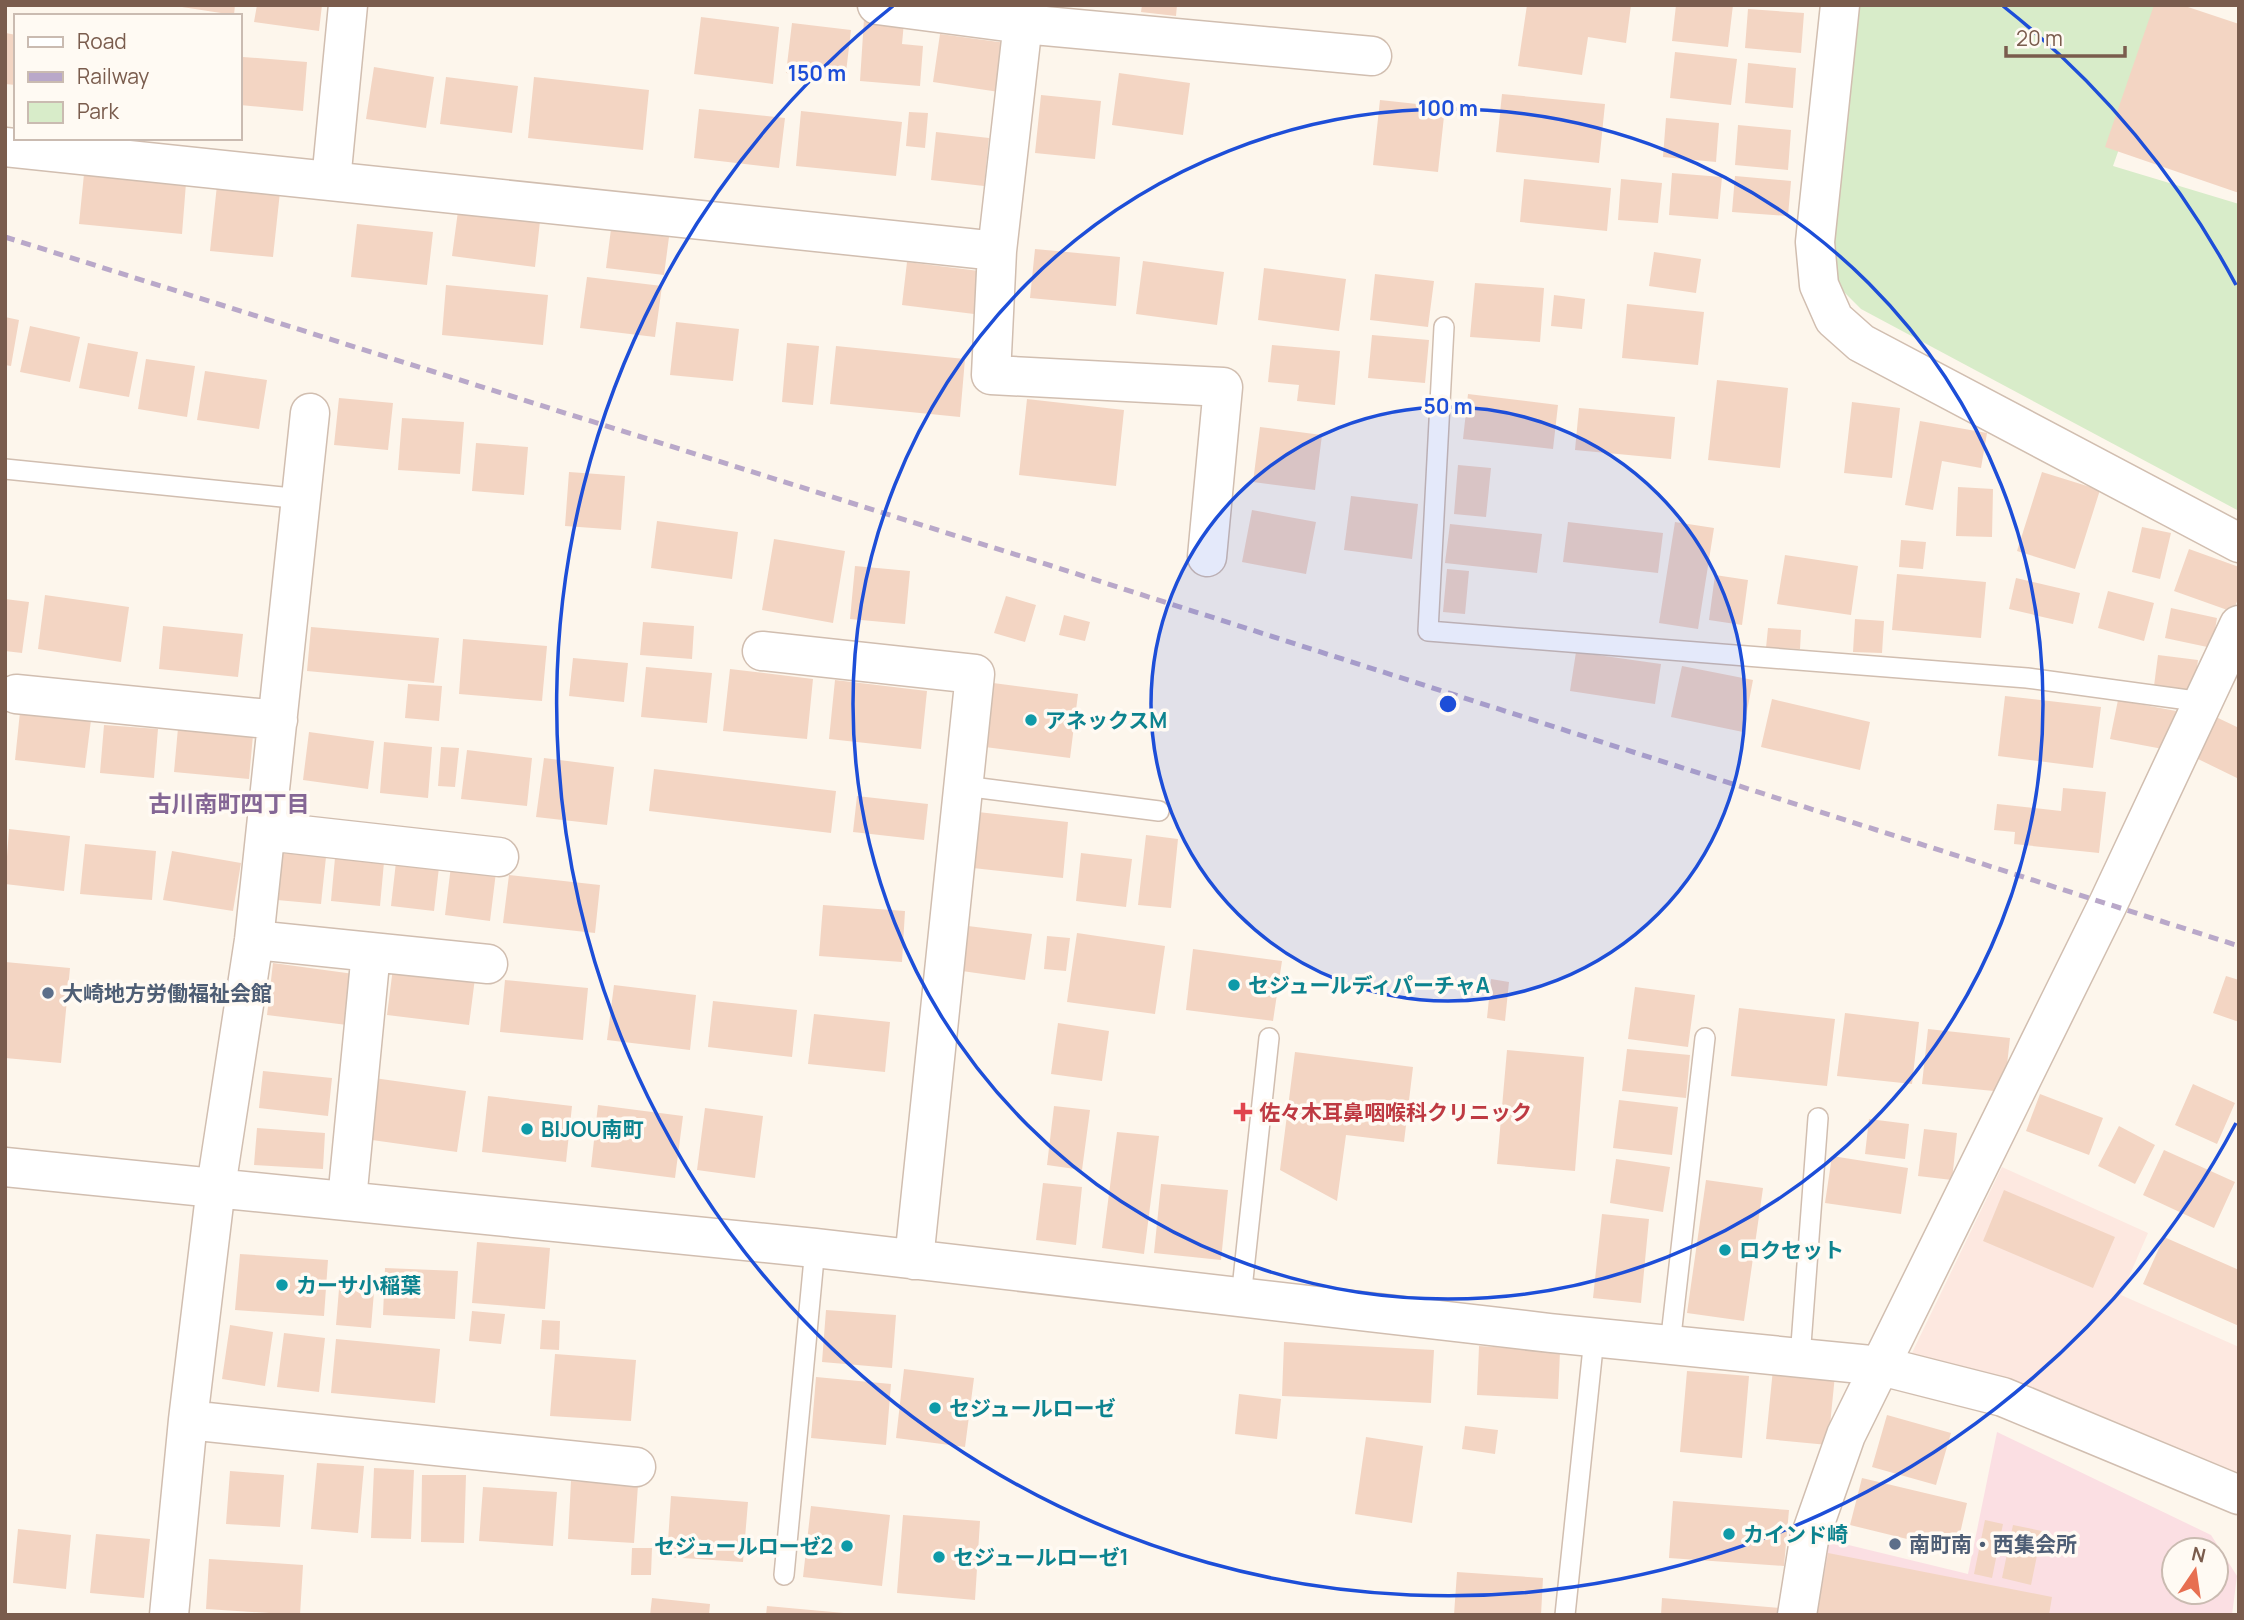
<svg xmlns="http://www.w3.org/2000/svg" width="2244" height="1620" font-family="Manrope,'Noto Sans JP',sans-serif">
  <rect width="100%" height="100%" fill="#fdf6ec"/>
  <path fill="#fde8e0" d="M2002,1167l146,66 -27,62 118,52v126l-232,-91 -97,-25z"/>
  <path fill="#fbdfe3" fill-rule="evenodd" d="M1997,1432l214,103 26,41 -5,39h-417l13,-75 140,34zM2174,1550h42v42h-42z"/>
  <path fill="#d8ecc9" d="M1852,5h318l-57,161 126,38v307l-378,-202 -33,-33z"/>
  <path fill="#f3d5c3" d="M169,5h66l-1,10z
    M257,5h65l-3,26 -65,-9z
    M1142,5h35l-1,11 -35,-4z
    M1527,5h104l-5,38 -38,-6 -6,38 -64,-9z
    M1676,5h57l-5,42 -56,-6z
    M2154,5h28l57,19v169l-134,-46z
    M1748,9l56,4 -3,40 -56,-5z
    M701,17l78,10 -6,57 -79,-10z
    M864,19l40,3 -2,22 21,2 -3,40 -60,-5z
    M792,23l59,7 -6,51 -59,-8z
    M6,33l10,2v50l-11,-1z
    M940,34l66,9 -7,49 -66,-10z
    M1675,52l62,7 -6,46 -61,-7z
    M243,57l64,5 -4,49 -63,-6z
    M1748,63l48,5 -3,40 -48,-5z
    M374,67l60,10 -8,51 -60,-9z
    M1119,73l71,10 -7,52 -71,-10z
    M446,77l72,9 -6,47 -72,-9z
    M534,77l115,13 -6,60 -115,-12z
    M1502,94l103,10 -6,59 -103,-11z
    M1041,95l60,6 -6,58 -60,-6z
    M1380,100l65,7 -7,65 -65,-7z
    M699,109l86,9 -6,50 -85,-10z
    M801,111l101,11 -6,54 -100,-10z
    M909,112l19,1 -3,35 -19,-2z
    M1666,118l53,5 -3,39 -53,-5z
    M1738,125l53,5 -3,40 -53,-5z
    M936,132l53,6 -5,48 -53,-6z
    M1672,173l50,4 -4,42 -49,-4z
    M84,174l102,9 -4,51 -103,-10z
    M1735,176l56,5 -3,35 -56,-4z
    M1524,179l87,9 -4,43 -87,-9z
    M1621,179l41,4 -4,40 -40,-3z
    M217,185l63,7 -7,65 -63,-6z
    M458,211l82,10 -5,46 -83,-11z
    M357,224l76,8 -6,53 -76,-8z
    M611,229l58,8 -5,38 -58,-7z
    M1035,249l85,8 -4,49 -86,-8z
    M1654,252l47,7 -5,34 -47,-7z
    M1143,261l81,11 -7,53 -81,-11z
    M907,262l72,9 -5,43 -72,-9z
    M1264,268l82,11 -7,52 -81,-11z
    M1375,274l59,7 -6,46 -58,-7z
    M587,277l75,9 -7,51 -75,-9z
    M1475,283l69,5 -4,54 -70,-5z
    M446,285l102,10 -5,50 -101,-10z
    M1554,295l31,4 -3,30 -31,-3z
    M1627,304l77,8 -6,53 -76,-7z
    M5,317l14,3 -8,46 -6,-1z
    M676,322l63,7 -6,52 -63,-6z
    M30,326l50,11 -10,45 -50,-10z
    M1372,335l57,5 -4,43 -57,-5z
    M88,343l50,9 -9,45 -50,-9z
    M787,343l32,3 -6,59 -31,-3z
    M1272,345l68,6 -5,54 -38,-4 2,-16 -31,-3z
    M836,346l129,13 -5,58 -130,-13z
    M146,359l49,7 -8,51 -49,-8z
    M205,371l62,9 -8,49 -62,-9z
    M1717,380l71,8 -8,80 -72,-8z
    M1468,394l90,11 -5,44 -90,-10z
    M339,398l54,5 -5,47 -54,-5z
    M1027,399l97,11 -8,76 -97,-11z
    M1852,402l48,6 -8,70 -48,-5z
    M1579,408l96,9 -4,42 -96,-9z
    M402,418l62,4 -4,52 -62,-4z
    M1920,421l67,12 -6,35 -39,-7 -9,49 -28,-5z
    M1260,427l62,8 -7,55 -62,-8z
    M476,443l52,4 -4,48 -52,-4z
    M1458,465l33,3 -5,49 -32,-3z
    M569,472l56,4 -4,54 -56,-4z
    M2042,472l58,18 -25,79 -58,-18z
    M1958,487l35,2 -1,48 -36,-1z
    M1351,496l67,8 -6,55 -68,-9z
    M1252,510l64,12 -10,52 -64,-12z
    M657,521l81,11 -6,47 -81,-11z
    M1568,522l95,11 -5,40 -95,-11z
    M1675,522l39,6 -16,101 -39,-6z
    M1450,524l92,10 -5,39 -92,-10z
    M2142,527l29,6 -11,46 -28,-7z
    M774,539l71,12 -12,72 -71,-13z
    M1901,540l25,2 -3,27 -24,-2z
    M2189,549l50,18v29l-6,16 -59,-21z
    M1785,555l73,11 -7,49 -74,-11z
    M855,566l55,5 -5,53 -55,-5z
    M1447,569l22,2 -4,43 -22,-2z
    M1897,574l89,8 -5,56 -89,-8z
    M1715,575l33,5 -6,45 -33,-5z
    M2016,578l64,15 -7,31 -64,-15z
    M2108,591l46,12 -10,38 -46,-13z
    M45,595l84,12 -8,55 -83,-13z
    M1006,596l30,9 -11,37 -31,-9z
    M5,599l24,3 -7,51 -17,-2z
    M2171,608l46,10 -5,30 -47,-10z
    M1064,615l26,7 -5,19 -26,-6z
    M1855,619l29,2 -2,32 -29,-1z
    M643,622l51,4 -2,33 -52,-4z
    M163,626l80,8 -5,43 -79,-8z
    M311,627l128,11 -5,45 -127,-12z
    M1768,628l33,2 -1,19 -34,-1z
    M463,639l84,7 -5,55 -83,-7z
    M1576,652l85,12 -6,40 -85,-13z
    M2158,655l40,5 -4,31 -40,-5z
    M573,658l55,5 -4,39 -55,-6z
    M1682,666l71,14 -10,52 -72,-15z
    M646,667l66,6 -5,50 -66,-6z
    M730,669l83,10 -6,60 -84,-8z
    M835,680l92,11 -6,58 -92,-10z
    M993,683l85,11 -8,64 -85,-11z
    M408,684l34,2 -3,35 -34,-3z
    M2005,696l96,11 -8,61 -95,-12z
    M1772,699l98,23 -10,48 -99,-23z
    M2118,700l58,11 -8,39 -58,-11z
    M20,712l71,8 -6,48 -70,-8z
    M2216,717l23,11v51l-43,-21z
    M104,725l54,4 -4,49 -54,-5z
    M178,728l75,7 -4,44 -75,-7z
    M309,732l65,9 -6,48 -65,-9z
    M384,742l48,5 -4,51 -48,-5z
    M441,747l18,1 -4,39 -17,-1z
    M467,750l65,8 -5,48 -66,-7z
    M544,758l70,9 -7,58 -71,-8z
    M654,769l182,22 -5,42 -182,-22z
    M2063,788l43,4 -7,61 -85,-9 1,-12 -21,-2 3,-26 64,7z
    M857,796l71,8 -4,36 -71,-8z
    M978,812l90,10 -5,56 -90,-10z
    M9,829l61,7 -6,55 -59,-7z
    M1146,835l32,4 -7,69 -33,-3z
    M85,844l71,7 -4,49 -72,-6z
    M172,851l69,12 -8,48 -70,-11z
    M281,853l45,4 -5,47 -44,-4z
    M1081,853l51,6 -6,48 -50,-6z
    M335,858l49,4 -4,44 -49,-5z
    M396,862l43,5 -5,44 -43,-5z
    M451,866l45,6 -6,49 -45,-6z
    M509,875l91,10 -5,48 -92,-10z
    M823,905l82,6 -3,51 -83,-6z
    M968,926l64,8 -7,46 -63,-9z
    M1077,933l88,13 -10,68 -88,-12z
    M1047,936l23,2 -4,33 -22,-2z
    M1193,949l89,12 -9,60 -87,-11z
    M5,962l65,6 -9,95 -56,-5z
    M273,963l81,11 -7,51 -80,-10z
    M393,968l82,10 -6,47 -82,-10z
    M2226,976l13,4v42l-26,-9z
    M1491,979l18,3 -4,39 -18,-3z
    M505,980l83,8 -5,52 -83,-8z
    M614,985l82,10 -6,55 -83,-10z
    M1635,987l60,8 -7,52 -60,-8z
    M713,1001l84,9 -5,47 -84,-10z
    M1739,1008l96,11 -8,67 -96,-10z
    M1845,1013l74,9 -7,62 -75,-8z
    M814,1014l76,8 -5,50 -77,-8z
    M1058,1023l51,8 -7,50 -51,-7z
    M1928,1029l82,9 -6,54 -82,-8z
    M1627,1049l63,6 -4,43 -64,-7z
    M1507,1050l77,7 -9,114 -78,-7z
    M1295,1052l118,15 -9,75 -58,-7 -9,66 -57,-31z
    M263,1071l69,7 -4,38 -69,-8z
    M374,1078l92,13 -9,61 -92,-13z
    M2193,1084l42,19 -18,41 -42,-19z
    M2040,1094l63,24 -14,37 -63,-24z
    M488,1096l84,10 -6,56 -84,-10z
    M1619,1100l59,7 -6,48 -59,-7z
    M598,1105l85,11 -8,62 -84,-11z
    M1054,1106l36,4 -8,60 -35,-5z
    M705,1108l58,8 -8,62 -58,-8z
    M1869,1119l40,5 -4,35 -40,-5z
    M2119,1126l36,19 -20,39 -37,-18z
    M257,1128l68,5 -2,36 -69,-4z
    M1924,1129l33,4 -5,47 -34,-4z
    M1117,1132l42,4 -15,118 -42,-6z
    M2164,1150l71,32 -21,46 -71,-33z
    M1832,1156l76,12 -7,46 -76,-11z
    M1616,1159l54,8 -7,45 -53,-9z
    M1706,1180l57,8 -19,133 -57,-8z
    M1043,1183l39,4 -6,58 -40,-5z
    M1161,1184l67,6 -7,70 -67,-7z
    M2004,1190l111,47 -22,51 -110,-47z
    M1602,1214l47,5 -8,84 -48,-5z
    M2164,1237l75,33v56l-96,-42z
    M477,1242l73,6 -5,61 -73,-6z
    M240,1254l88,6 -4,56 -89,-6z
    M385,1268l73,3 -3,48 -72,-4z
    M340,1277l35,3 -4,48 -35,-3z
    M826,1310l70,5 -4,53 -70,-6z
    M472,1311l33,3 -4,30 -32,-3z
    M542,1320l18,1 -1,29 -19,-1z
    M230,1325l43,7 -8,54 -43,-7z
    M284,1333l41,5 -6,54 -42,-5z
    M336,1339l104,10 -5,54 -104,-10z
    M1284,1342l150,8 -3,53 -149,-7z
    M1479,1346l81,5 -2,48 -81,-4z
    M555,1354l81,6 -5,61 -81,-5z
    M904,1369l70,9 -9,69 -69,-9z
    M1773,1369l62,6 -7,70 -62,-6z
    M1687,1371l62,5 -7,82 -62,-6z
    M816,1377l75,7 -5,61 -75,-7z
    M1239,1394l42,5 -4,40 -42,-5z
    M1887,1415l64,18 -15,52 -64,-18z
    M1465,1426l33,4 -3,24 -33,-5z
    M1366,1437l57,9 -11,77 -57,-9z
    M317,1463l47,3 -6,67 -47,-4z
    M374,1468l40,2 -3,69 -40,-1z
    M230,1471l54,4 -4,52 -54,-3z
    M422,1475h44l-2,68 -43,-1z
    M1862,1478l105,25 -11,48 -106,-26z
    M571,1481l67,4 -4,58 -66,-4z
    M483,1487l74,5 -4,54 -74,-5z
    M671,1496l77,6 -5,60 -76,-5z
    M1673,1501l116,9 -5,56 -115,-8z
    M811,1506l79,9 -8,71 -79,-9z
    M903,1515l77,6 -5,79 -78,-7z
    M1985,1520l18,4 -11,54 -18,-4z
    M2013,1525l29,6 -11,54 -29,-7z
    M18,1529l53,6 -5,54 -53,-6z
    M96,1534l54,5 -6,59 -54,-5z
    M632,1548h20l-1,27h-20z
    M1828,1553l224,44 -3,18h-232z
    M209,1559l94,6 -3,50 -94,-6z
    M1457,1572l86,6 -2,37h-87z
    M652,1598l58,6 -1,11h-59z
    M1662,1598l119,10v7h-120z
    M767,1606l77,7v2h-78z"/>
  <g fill="none" stroke-linecap="round" stroke-linejoin="round">
    <g stroke="#d1beb0" stroke-width="22">
      <path id="service" d="M1444,327l-16,304 599,47 176,24
        M5,469l297,30
        M964,786l195,25
        M1241,1298l28,-260
        M1670,1345l35,-307
        M1800,1358l18,-240
        M784,1575l31,-327
        M1565,1615l29,-277"/>
    </g>
    <g stroke="#d1beb0" stroke-width="41">
      <path id="minor" d="M877,5l146,19 349,32
        M1025,5l-28,246 -6,124 232,12 -16,170
        M1840,5l-25,237 4,43 15,34 27,24 378,200
        M5,147l992,104
        M331,181l17,-176
        M762,651l213,23 -61,586
        M16,694l262,26
        M266,831l233,26
        M254,940l234,24
        M5,1167l810,81 735,85 331,33 122,31 236,98
        M347,1200l24,-248
        M188,1420l448,47
        M169,1615l19,-195 28,-233 38,-247 56,-527
        M1797,1615l12,-75 37,-105 262,-531 131,-279"/>
    </g>
    <use href="#service" stroke="#fff" stroke-width="19"/>
    <use href="#minor" stroke="#fff" stroke-width="38"/>
    <path stroke="#b9a8c9" stroke-width="5" stroke-dasharray="10 7" stroke-linecap="butt" d="M5,237l1047,329 1187,380"/>
  </g>
  <circle cx="1448" cy="704" r="297" fill="#1d4ed8" fill-opacity=".12"/>
  <g fill="none" stroke="#1d4ed8" stroke-width="3.5">
    <circle cx="1448" cy="704" r="297"/>
    <circle cx="1448" cy="704" r="595"/>
    <path d="M2236 1123A892 892 0 1 1 893 6M2003 6A892 892 0 0 1 2236 285"/>
  </g>
  <g fill="#0f9aa8" stroke="#fffaf3" stroke-width="2.5">
    <circle cx="1031" cy="720" r="7"/>
    <circle cx="1234" cy="985" r="7"/>
    <circle cx="527" cy="1129" r="7"/>
    <circle cx="1725" cy="1250" r="7"/>
    <circle cx="282" cy="1285" r="7"/>
    <circle cx="935" cy="1408" r="7"/>
    <circle cx="1729" cy="1534" r="7"/>
    <circle cx="847" cy="1546" r="7"/>
    <circle cx="939" cy="1557" r="7"/>
  </g>
  <g fill="#5c6f8a" stroke="#fffaf3" stroke-width="2.5">
    <circle cx="48" cy="993" r="7"/>
    <circle cx="1895" cy="1544" r="7"/>
  </g>
  <path fill="#e0444e" stroke="#fffaf3" stroke-width="2.5" d="M1239.5 1101.5h7v7h7v7h-7v7h-7v-7h-7v-7h7z"/>
  <g text-anchor="middle" dominant-baseline="central" stroke-width="7" stroke-linejoin="round" paint-order="stroke">
    <g font-size="21" font-weight="bold" fill="#0d838f" stroke="#fffaf3" text-anchor="start">
      <text x="1045" y="720">アネックスM</text>
      <text x="1248" y="985">セジュールディパーチャA</text>
      <text x="541" y="1129">BIJOU南町</text>
      <text x="1739" y="1250">ロクセット</text>
      <text x="296" y="1285">カーサ小稲葉</text>
      <text x="949" y="1408">セジュールローゼ</text>
      <text x="1743" y="1534">カインド崎</text>
      <text x="833" y="1546" text-anchor="end">セジュールローゼ2</text>
      <text x="953" y="1557">セジュールローゼ1</text>
    </g>
    <g font-size="21" font-weight="bold" fill="#4e5e75" stroke="#fffaf3" text-anchor="start">
      <text x="62" y="993">大崎地方労働福祉会館</text>
      <text x="1909" y="1544">南町南・西集会所</text>
    </g>
    <g font-size="21" font-weight="bold" fill="#be3a42" stroke="#fffaf3" text-anchor="start">
      <text x="1259" y="1112">佐々木耳鼻咽喉科クリニック</text>
    </g>
    <g font-size="23" font-weight="bold" fill="#846695" stroke="#fffaf3">
      <text x="229" y="803">古川南町四丁目</text>
    </g>
  </g>
  <circle cx="1448" cy="704" r="10" fill="#1d4ed8" stroke="#fffaf3" stroke-width="3.5"/>
  <g font-size="21" text-anchor="middle" font-weight="bold" fill="#1d4ed8" stroke="#fffaf3" stroke-width="7" stroke-linejoin="round" paint-order="stroke">
    <text x="817" y="81">150 m</text>
    <text x="1448" y="116">100 m</text>
    <text x="1448" y="414">50 m</text>
  </g>
  <rect width="2244" height="1620" fill="none" stroke="#7a5c4d" stroke-width="14"/>
  <rect x="14" y="14" width="228" height="126" fill="#fffaf3" stroke="#cabbb1" stroke-width="2"/>
  <rect x="28" y="37" width="35" height="10" fill="#ffffff" stroke="#cabbb1" stroke-width="2"/>
  <text x="77" y="49" font-size="21" fill="#7a5c4d">Road</text>
  <rect x="28" y="72" width="35" height="10" fill="#b9a8c9" stroke="#cabbb1" stroke-width="2"/>
  <text x="77" y="84" font-size="21" fill="#7a5c4d">Railway</text>
  <rect x="28" y="102" width="35" height="21" fill="#d8ecc9" stroke="#cabbb1" stroke-width="2"/>
  <text x="77" y="119" font-size="21" fill="#7a5c4d">Park</text>
  <g transform="translate(2195 1571) rotate(13)"><circle r="33" fill="#fffaf3" stroke="#cabbb1" stroke-width="2"/>
  <path d="M0-5L12 26L0 18L-12 26Z" fill="#e76f51"/>
  <text y="-10" font-size="19" font-weight="bold" text-anchor="middle" fill="#7a5c4d">N</text>
  </g>
  <path d="M2006 46v10h119v-10" fill="none" stroke="#7a5c4d" stroke-width="3.5"/>
  <text x="2016" y="46" font-size="21" fill="#7a5c4d" stroke="#fffaf3" stroke-width="5" paint-order="stroke">20 m</text>
</svg>
